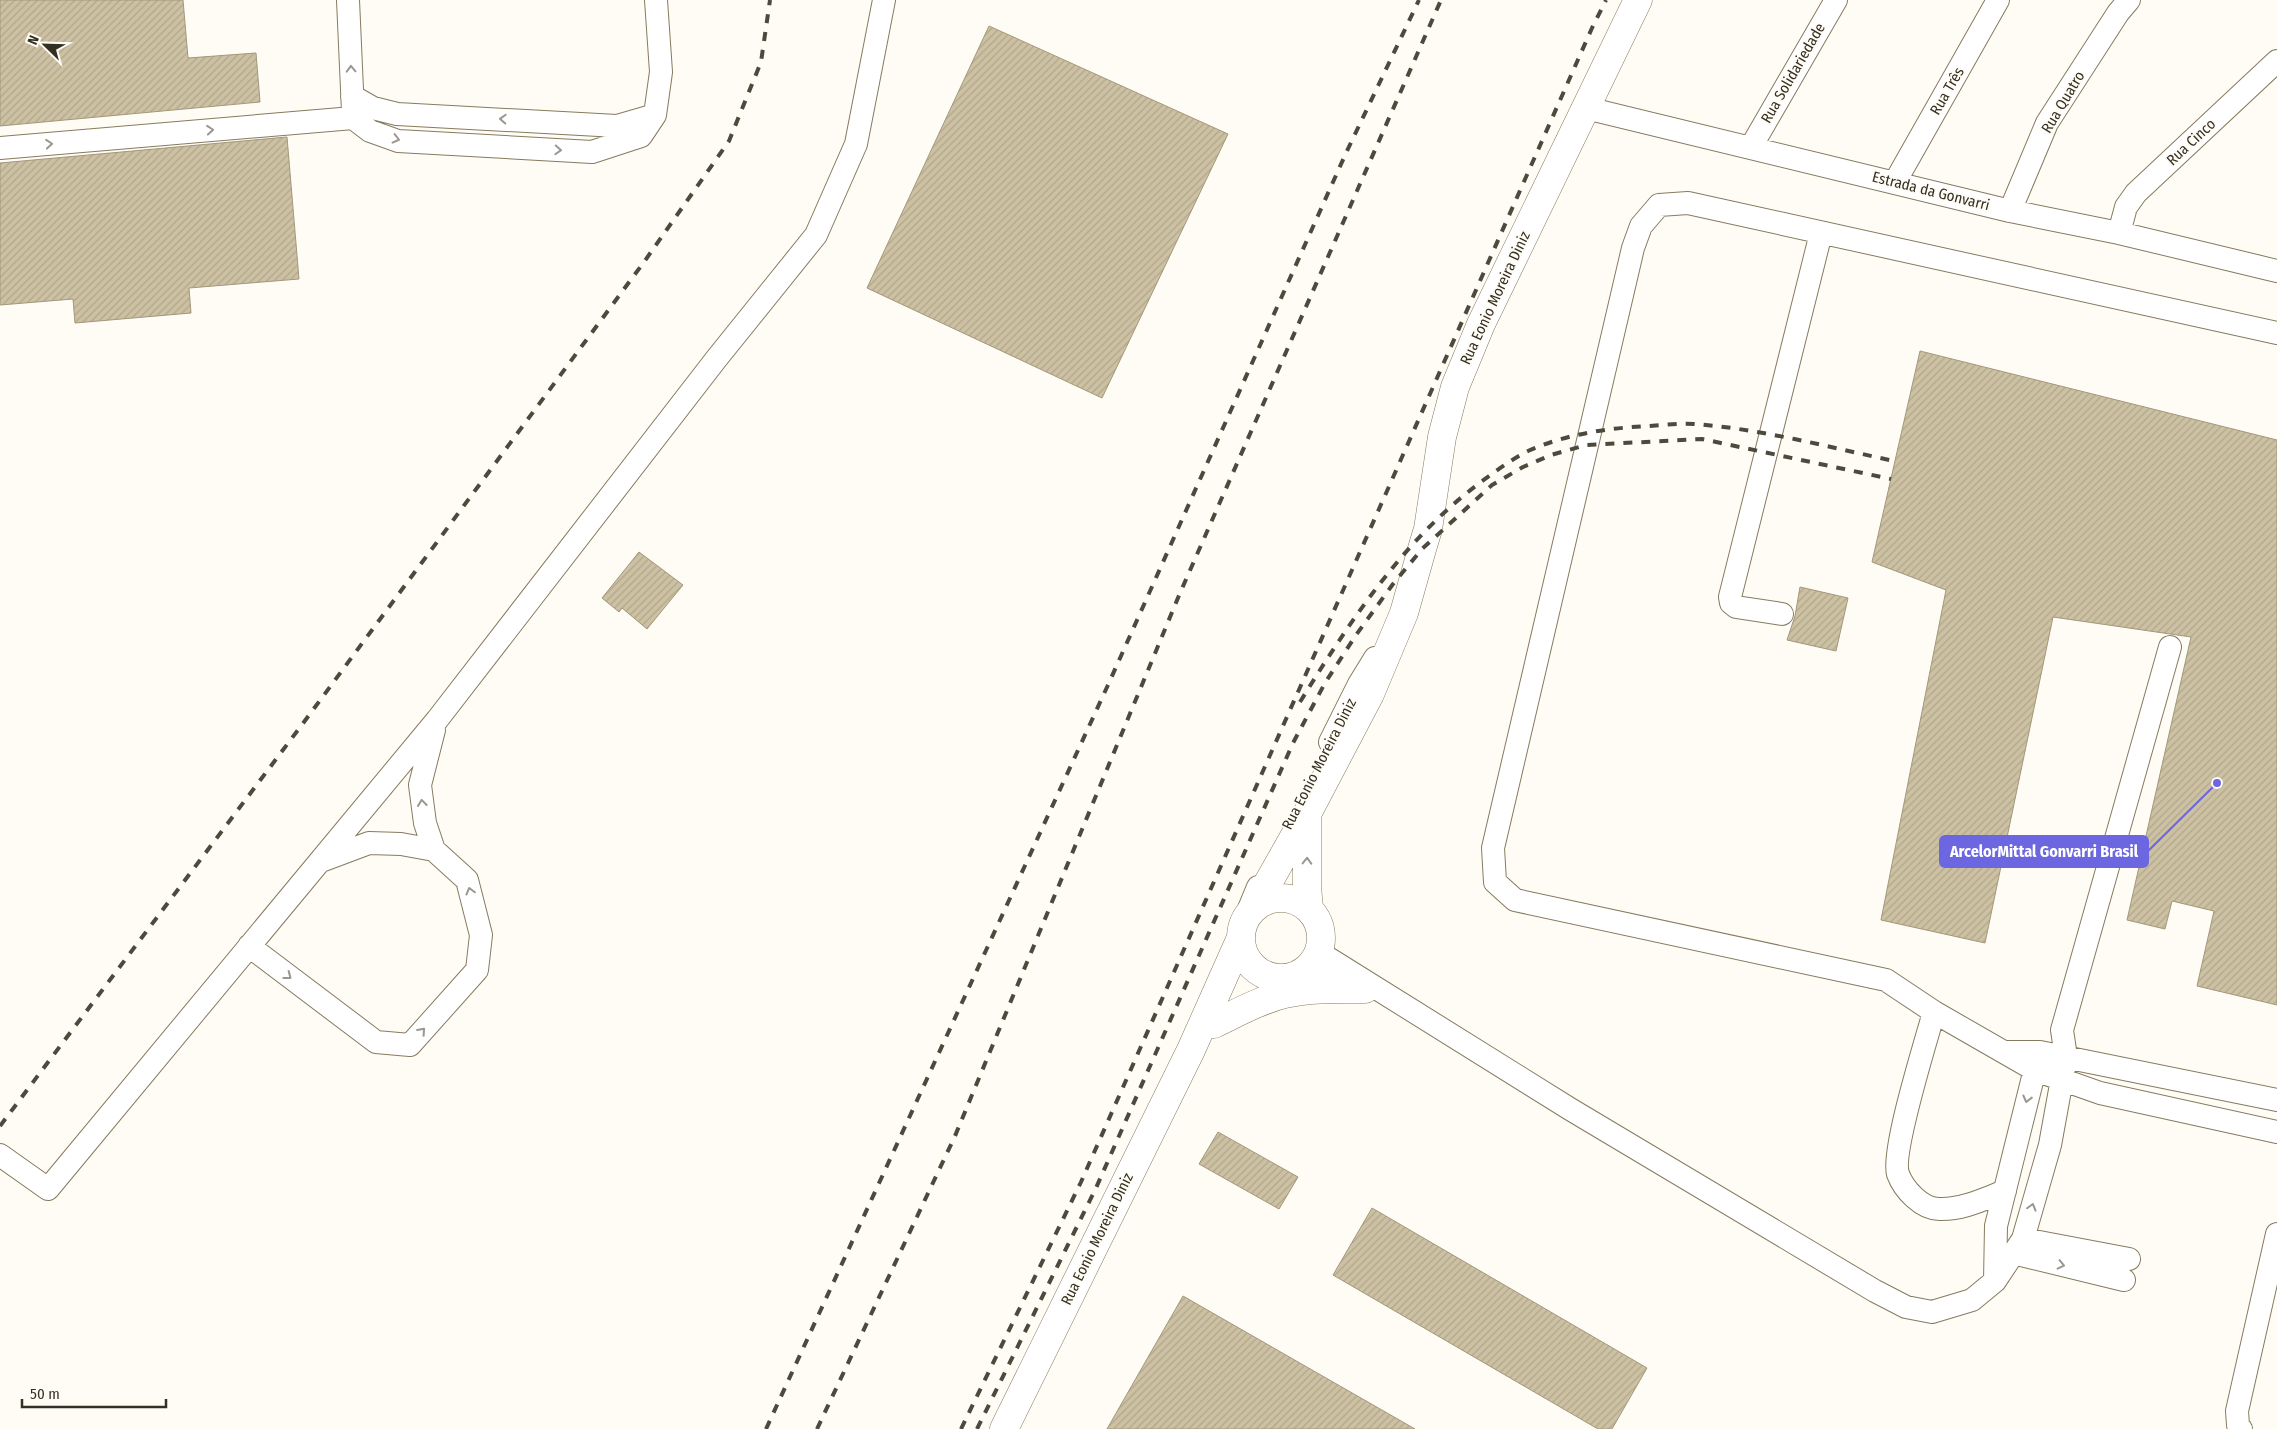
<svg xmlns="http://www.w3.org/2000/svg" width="2277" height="1429" font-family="'Fira Sans Condensed',sans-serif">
  <defs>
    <pattern id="building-hatch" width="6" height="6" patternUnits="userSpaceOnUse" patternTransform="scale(1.25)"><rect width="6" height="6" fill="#cdc1a3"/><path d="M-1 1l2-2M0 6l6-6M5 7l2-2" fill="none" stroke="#b1a68c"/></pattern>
  </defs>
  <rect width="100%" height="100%" fill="#fefcf5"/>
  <path fill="url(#building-hatch)" stroke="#a3977a" d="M0,0h183l5,58 68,-5 4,49 -260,24z
    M989,26l239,108 -126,264 -235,-110z
    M287,137l12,142 -110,9 2,25 -116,10 -2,-24 -73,6v-142z
    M1920,351l357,89v565l-80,-19 17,-75 -42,-10 -7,28 -38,-9 64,-283 -138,-20 -68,326 -104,-23 65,-330 -74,-28z
    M639,552l44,33 -36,44 -25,-21 -3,4 -17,-14z
    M1800,587l48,11 -12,53 -49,-11 8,-24z
    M1218,1132l80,45 -19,32 -80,-45z
    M1372,1208l275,160 -35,61h-14l-265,-154z
    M1183,1296l232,133h-308z"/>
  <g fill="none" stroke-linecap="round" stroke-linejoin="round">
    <g stroke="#867b5f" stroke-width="24">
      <path id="minor" d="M348,0l5,112
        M352,96l21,12 24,6 220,12 38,-11
        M1586,108l424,103 109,22 158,38
        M1751,147l85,-147
        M0,148l353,-30 17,13 28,10 194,11 49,-16 14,-21 6,-43 -5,-72
        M1895,182l103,-182
        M2010,211l37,-88 71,-110 11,-13
        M2119,233l7,-26 10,-14 141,-132
        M2277,333l-589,-130 -29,2 -18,21 -8,22 -140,600 2,34 20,18 371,80 48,32 101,58 65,23 177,39
        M1782,614l-46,-7 -5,-4 -1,-6 91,-364
        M434,730l-14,55 5,38 9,27
        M1330,742l29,-58 16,-26
        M1244,921l14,-34
        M249,946l127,96 34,3 67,-75 4,-35 -14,-55 -33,-30 -33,-6 -32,-1 -48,18
        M1318,954l10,4 242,151 305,182 31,16 26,5 40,-12 23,-19 28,-42 27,-94 16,-88 -4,-27 108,-383
        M1309,968l35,13
        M1934,1012c-8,29 -43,140 -36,162 6,16 24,35 41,35 23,1 45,-10 66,-18
        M2006,1052h34l237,48
        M0,1155l48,34 389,-469 280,-362 99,-123 40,-91 28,-144
        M2023,1239l106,20
        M2013,1253l111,27
        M1995,1281l1,-55 42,-169
        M2241,1429l-3,-4 -1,-14 40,-177"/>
    </g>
    <g stroke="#867b5f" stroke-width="29">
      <path id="major" d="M1307,815v71l2,23
        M1241 938a40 40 0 1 1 80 0a40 40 0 1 1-80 0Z
        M1255,906l52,-92 63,-120 34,-81 18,-64 6,-20 14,-92 13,-50 26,-63 157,-324
        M1214,1024c23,-11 46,-24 71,-30 26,-6 54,-5 80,-5
        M1004,1429l187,-379 49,-110"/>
    </g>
    <use href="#minor" stroke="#fff" stroke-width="22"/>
    <use href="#major" stroke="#fff" stroke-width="28"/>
    <path stroke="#4d493d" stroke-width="4" stroke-dasharray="9 9" stroke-linecap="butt" d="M1300,702c50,-81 104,-163 181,-220 15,-11 31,-23 47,-31 38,-17 80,-23 121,-25 15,-1 31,-3 45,-2 68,5 134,23 200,37
      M0,1126l304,-404 340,-460 85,-121 32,-79 9,-62
      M766,1429l342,-744 238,-532 73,-153
      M817,1429l138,-293 225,-543 261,-593
      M961,1429l120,-247 511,-1154 14,-28
      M977,1429l119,-241 197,-445 32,-60 31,-48 37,-51 29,-35 70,-64 31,-18 28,-12 35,-10 116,-6 189,40"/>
  </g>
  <defs><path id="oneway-chevron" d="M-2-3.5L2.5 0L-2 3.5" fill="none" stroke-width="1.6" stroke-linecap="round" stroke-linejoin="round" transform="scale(1.25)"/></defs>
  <g stroke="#9a9791">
    <use href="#oneway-chevron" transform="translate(351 69) rotate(-92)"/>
    <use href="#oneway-chevron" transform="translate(503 119) rotate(-177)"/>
    <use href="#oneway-chevron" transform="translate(210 130) rotate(-5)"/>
    <use href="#oneway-chevron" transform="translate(396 139) rotate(14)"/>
    <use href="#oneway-chevron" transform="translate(49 144) rotate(-5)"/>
    <use href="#oneway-chevron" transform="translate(558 150) rotate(3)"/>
    <use href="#oneway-chevron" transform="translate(422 803) rotate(-97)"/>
    <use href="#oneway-chevron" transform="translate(1307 861) rotate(-89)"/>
    <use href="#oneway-chevron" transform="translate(470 891) rotate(-105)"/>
    <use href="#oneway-chevron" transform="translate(288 976) rotate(37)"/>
    <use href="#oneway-chevron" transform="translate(422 1031) rotate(-48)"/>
    <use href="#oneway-chevron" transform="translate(2027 1099) rotate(104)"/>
    <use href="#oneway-chevron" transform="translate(2032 1207) rotate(-74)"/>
    <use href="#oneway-chevron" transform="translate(2061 1265) rotate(13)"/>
  </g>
  <g text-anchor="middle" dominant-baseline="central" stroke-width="4" stroke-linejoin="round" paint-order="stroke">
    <g font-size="15" fill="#342f23" stroke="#fefcf5">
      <text transform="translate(1793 73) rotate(-60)">Rua Solidariedade</text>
      <text transform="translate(1947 91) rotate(-60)">Rua Três</text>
      <text transform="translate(2063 102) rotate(-59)">Rua Quatro</text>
      <text transform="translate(2191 142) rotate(-43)">Rua Cinco</text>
      <text transform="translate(1931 191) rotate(14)">Estrada da Gonvarri</text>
      <text transform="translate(1495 298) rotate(-65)">Rua Eonio Moreira Diniz</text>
      <text transform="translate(1319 764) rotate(-63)">Rua Eonio Moreira Diniz</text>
      <text transform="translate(1097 1239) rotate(-64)">Rua Eonio Moreira Diniz</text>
    </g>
  </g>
  <path fill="none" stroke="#6c66e0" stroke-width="2" d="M2217 783L2148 851"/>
  <circle fill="#6c66e0" stroke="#fefcf5" stroke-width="2" cx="2217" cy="783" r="5"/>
  <rect fill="#6c66e0" stroke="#6c66e0" stroke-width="2" x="1940" y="836" width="208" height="31" rx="5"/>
  <g font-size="16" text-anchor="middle" font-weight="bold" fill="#fff">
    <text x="2044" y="857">ArcelorMittal Gonvarri Brasil</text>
  </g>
  <g transform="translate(45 45) rotate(293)" stroke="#fefcf5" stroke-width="4" paint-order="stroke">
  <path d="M0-4L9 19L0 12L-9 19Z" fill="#342f23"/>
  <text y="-8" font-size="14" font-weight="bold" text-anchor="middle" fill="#342f23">N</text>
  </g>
  <path d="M22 1399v8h144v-8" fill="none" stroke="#342f23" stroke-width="2.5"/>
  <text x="30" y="1399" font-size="15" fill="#342f23" stroke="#fefcf5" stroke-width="4" paint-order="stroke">50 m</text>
</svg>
